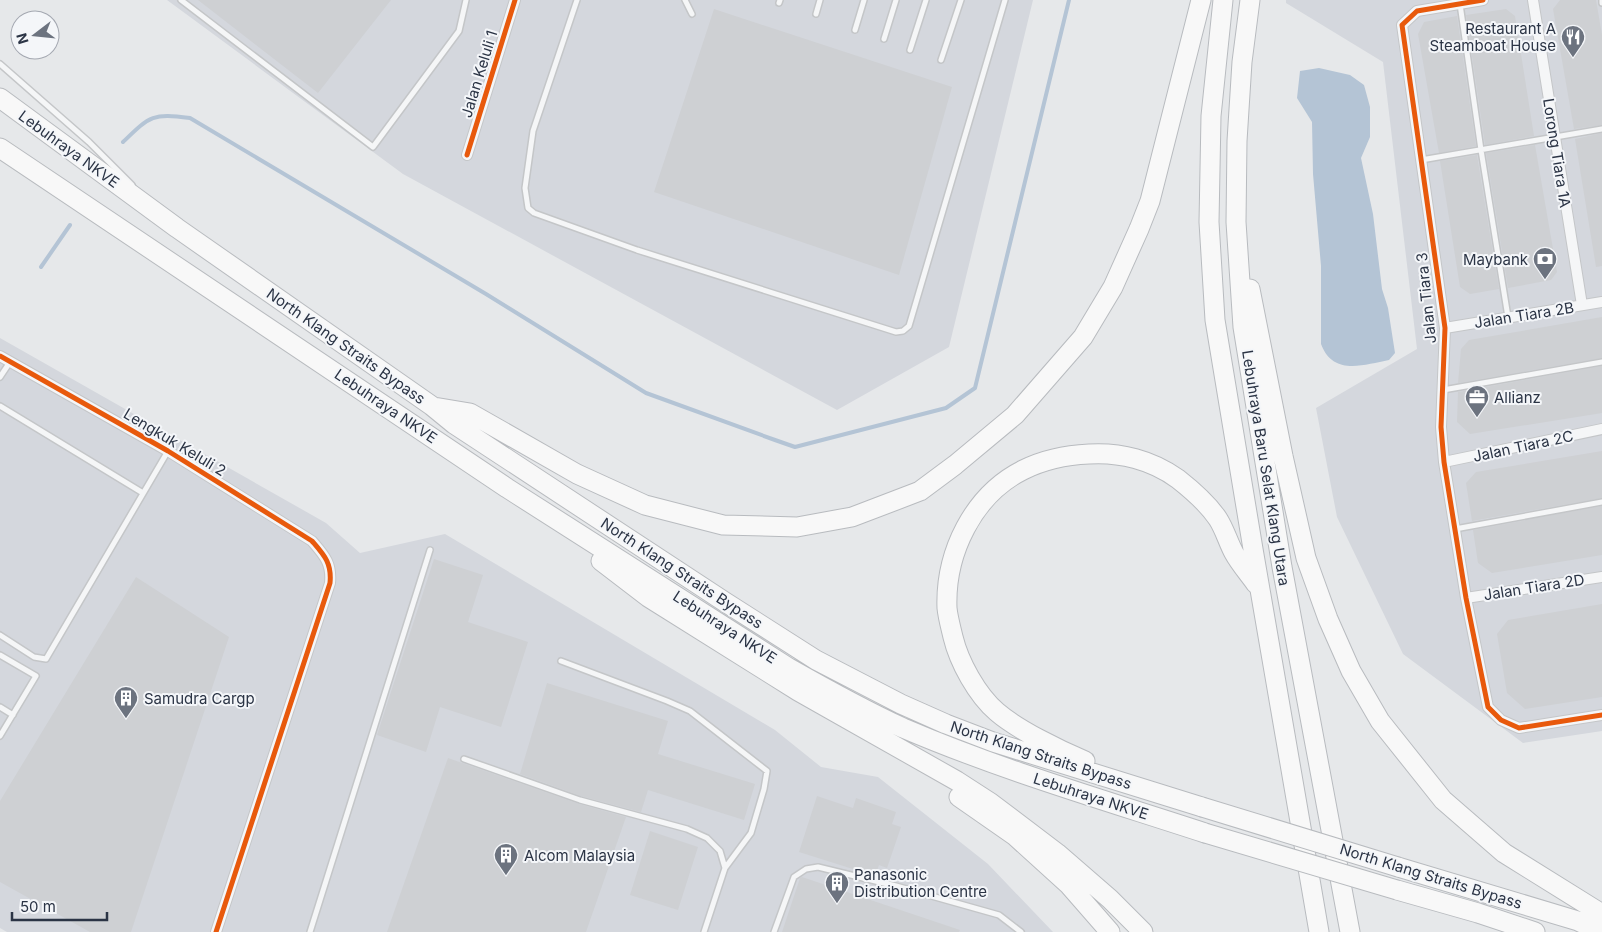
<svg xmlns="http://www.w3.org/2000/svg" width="1602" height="932" font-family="Inter,sans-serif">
  <rect width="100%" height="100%" fill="#e6e8ea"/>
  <path fill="#d4d7dd" d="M167,0h866l-84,347 -112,63 -434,-236z
    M1286,0h316v731l-79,12 -120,-89 -66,-137 -21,-109 101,-59 -34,-287 -97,-59z
    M0,338l326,185 34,30 85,-19 330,196 46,37 57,10 110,87 65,68h-1046l-7,-4z"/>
  <path fill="#b4c4d5" d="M1319,68l31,7 14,10 6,22v30l-9,21 12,56 9,75 6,19 7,45 -6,7c-26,5 -56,16 -68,-16v-78l-8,-92 -1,-52 -15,-24 3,-27z"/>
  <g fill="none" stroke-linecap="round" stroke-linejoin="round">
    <path stroke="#b4c4d5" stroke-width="4" d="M123,142c27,-26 29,-29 67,-24l296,176 160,99 129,47 20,7 151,-39 29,-20 94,-388
      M41,267l29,-42"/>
  </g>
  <path fill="#ced0d3" d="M198,0h193l-73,93z
    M1560,0h36l6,35v90l-28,4 -21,-120z
    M714,9l238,78 -53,188 -245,-83z
    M1506,9l9,7 19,120 -49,9 -19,-130z
    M1457,16l19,130 -37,7 -21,-119 6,-12z
    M1602,133v133l-6,1 -21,-128z
    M1535,145l22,127 -6,8 -43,8 -22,-135z
    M1477,155l22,134 -29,5 -10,-7 -20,-126z
    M1602,317v41l-144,25 3,-34 8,-9z
    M1602,366v47l-132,21 -13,-12 1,-30z
    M1602,451v47l-130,23 -6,-38 10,-11z
    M1602,506v49l-110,18 -14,-10 -5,-33z
    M434,559l49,16 -15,47 60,20 -27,85 -61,-20 -14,45 -49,-17z
    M136,577l93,60 -98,295h-41l-90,-50v-81z
    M1602,604v93l-77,12 -18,-16 -10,-59 11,-14z
    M547,683l121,38 -10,33 97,30 -11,36 -96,-30 -7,22 -60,-16 -61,-22z
    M448,758l131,46 47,13 -40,115h-199z
    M817,796l36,12 3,-10 40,14 -4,12 9,3 -14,41 -8,-3 -4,11 -76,-24z
    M650,831l48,16 -20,63 -48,-15z
    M802,877l158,53 -1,2h-177l18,-54z"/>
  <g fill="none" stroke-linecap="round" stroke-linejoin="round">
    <g stroke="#c4c6c8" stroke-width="8">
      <path id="lane" d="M181,0l192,147 86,-116 7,-31
        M577,0l-44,131 -8,57 3,20 6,5 103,37 259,82 7,-1 6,-5 96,-326
        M685,0l7,14
        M1602,0v3
        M779,3l1,-3
        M1460,4l21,146 27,167
        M816,14l4,-14
        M855,30l9,-30
        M884,39l12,-39
        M910,50l16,-50
        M941,60l20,-60
        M0,64l89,78 43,43
        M1421,160l181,-31
        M0,377l10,-15
        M1443,390l159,-28
        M0,406l143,87
        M1455,529l147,-27
        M0,635l34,22 12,2 122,-208
        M0,655l36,21 -36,60
        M561,661l106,40 23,10 77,60 -3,18 -13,44 -26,35 -21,64
        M0,707l13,8
        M464,759l116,41 107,29 20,9 13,13 5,17
        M310,932l120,-382
        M774,932l20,-55 12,-8 12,-2 78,19 103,29 22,17"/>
    </g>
    <g stroke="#c4c6c8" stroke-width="12">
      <path id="street" d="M1483,0l-66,11 -15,14 43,303 -4,99 3,35 22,136 22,109 13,13 18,8 83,-13
        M1533,0l49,305
        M467,155l48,-155
        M1445,328l157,-26
        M0,356l168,95 144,90c12,14 20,22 18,42l-114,349
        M1444,462l158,-33
        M1466,598l136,-21"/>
    </g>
    <g stroke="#b8bbbf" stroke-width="21">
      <path id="highway" d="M1223,0l-12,116 -2,106 6,98 38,229 66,383
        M1250,0l-8,62 -5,79 -1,81 7,105 39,240 68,365
        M0,98l177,130 255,178 22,18 271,178 91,58 85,44 45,20 47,18 209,65
        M0,148l507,340 282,180c37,21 75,42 114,60 98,42 201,72 302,105
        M1250,289l33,167 23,102 22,61 23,52 29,50 63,79 61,53 98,61
        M434,407l36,6 107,61 68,31 78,20 74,2 55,-10 68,-26 35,-26 60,-50 68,-78 30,-50 26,-58 11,-28 51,-201
        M601,561l47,36 150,94 159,90 34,22 66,50 53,46 33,33
        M1085,761c-26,-11 -67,-31 -88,-49 -20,-17 -38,-50 -44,-75 -2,-9 -5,-19 -6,-29 -2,-55 26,-113 76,-138 20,-10 44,-15 66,-16 31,-2 63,6 89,25 14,11 30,25 40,40 7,11 10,23 16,34 6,11 15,21 22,31
        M959,797l56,39 54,49 41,47
        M1398,867l180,54 23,11
        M1397,890l81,23 57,19"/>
    </g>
    <use href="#lane" stroke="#f5f6f7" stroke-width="5"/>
    <use href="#street" stroke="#f5f6f7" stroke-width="10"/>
    <use href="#highway" stroke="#f8f8f8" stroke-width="19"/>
    <g stroke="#b8bbbf" stroke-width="21" stroke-linecap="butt">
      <path id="highway-bridge" d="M1202,807l196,60
        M1205,833l192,57"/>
    </g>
    <use href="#highway-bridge" stroke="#f8f8f8" stroke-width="19"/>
    <g stroke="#f4f6f9" stroke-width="8">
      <path id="cycleway" d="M1483,0l-66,11 -15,14 43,303 -4,99 3,35 22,136 22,109 13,13 18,8 83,-13
        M467,155l48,-155
        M0,356l168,95 144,90c12,14 20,22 18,42l-114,349"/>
    </g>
    <use href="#cycleway" stroke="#e8590c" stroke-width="5"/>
  </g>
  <defs>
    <g id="restaurant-pin" transform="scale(1.25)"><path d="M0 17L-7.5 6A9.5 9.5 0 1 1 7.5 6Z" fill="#6c737f" stroke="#f4f6f9"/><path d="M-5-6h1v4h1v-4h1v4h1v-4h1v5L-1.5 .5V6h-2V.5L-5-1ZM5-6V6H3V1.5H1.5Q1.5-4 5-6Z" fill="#fff"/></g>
    <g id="bank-pin" transform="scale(1.25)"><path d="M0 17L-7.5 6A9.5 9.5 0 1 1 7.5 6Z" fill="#6c737f" stroke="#f4f6f9"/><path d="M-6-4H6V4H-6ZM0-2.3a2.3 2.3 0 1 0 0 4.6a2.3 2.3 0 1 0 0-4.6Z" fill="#fff"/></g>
    <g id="office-pin" transform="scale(1.25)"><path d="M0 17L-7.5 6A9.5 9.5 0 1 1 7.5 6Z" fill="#6c737f" stroke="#f4f6f9"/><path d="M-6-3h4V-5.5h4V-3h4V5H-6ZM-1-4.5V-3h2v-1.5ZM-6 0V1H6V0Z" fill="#fff"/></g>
    <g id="building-pin" transform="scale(1.25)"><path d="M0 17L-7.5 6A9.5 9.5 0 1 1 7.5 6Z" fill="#6c737f" stroke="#f4f6f9"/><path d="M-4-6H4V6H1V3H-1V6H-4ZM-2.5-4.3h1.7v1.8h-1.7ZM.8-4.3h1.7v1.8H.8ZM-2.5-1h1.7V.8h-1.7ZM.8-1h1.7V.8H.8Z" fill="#fff"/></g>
  </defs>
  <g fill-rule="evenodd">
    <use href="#restaurant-pin" x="1573" y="37"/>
    <use href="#bank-pin" x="1545" y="259"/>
    <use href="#office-pin" x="1477" y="397"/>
    <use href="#building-pin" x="126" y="698"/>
    <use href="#building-pin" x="506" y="855"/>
    <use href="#building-pin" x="837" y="883"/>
  </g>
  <g text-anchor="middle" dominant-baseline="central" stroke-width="4" stroke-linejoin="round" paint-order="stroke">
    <g font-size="15" fill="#2b3445" stroke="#f4f6f9" text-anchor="start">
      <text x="1556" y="28" text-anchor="end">Restaurant A<tspan x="1556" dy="17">Steamboat House</tspan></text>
      <text x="1528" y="259" text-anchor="end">Maybank</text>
      <text x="1494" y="397">Allianz</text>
      <text x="144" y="698">Samudra Cargp</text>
      <text x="524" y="855">Alcom Malaysia</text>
      <text x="854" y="874">Panasonic<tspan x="854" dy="17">Distribution Centre</tspan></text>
    </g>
    <g font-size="15" fill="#2b3445" stroke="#f4f6f9">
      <text transform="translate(479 74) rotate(-73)">Jalan Keluli 1</text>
      <text transform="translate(69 149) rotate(36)">Lebuhraya NKVE</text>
      <text transform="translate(1557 153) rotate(81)">Lorong Tiara 1A</text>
      <text transform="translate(1426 298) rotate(-96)">Jalan Tiara 3</text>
      <text transform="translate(1524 315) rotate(-9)">Jalan Tiara 2B</text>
      <text transform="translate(346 346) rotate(35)">North Klang Straits Bypass</text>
      <text transform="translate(386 406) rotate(34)">Lebuhraya NKVE</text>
      <text transform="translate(175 442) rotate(31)">Lengkuk Keluli 2</text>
      <text transform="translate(1523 446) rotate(-12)">Jalan Tiara 2C</text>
      <text transform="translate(1266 468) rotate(81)">Lebuhraya Baru Selat Klang Utara</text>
      <text transform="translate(682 573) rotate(33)">North Klang Straits Bypass</text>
      <text transform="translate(1534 587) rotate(-9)">Jalan Tiara 2D</text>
      <text transform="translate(725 627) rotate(33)">Lebuhraya NKVE</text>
      <text transform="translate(1041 755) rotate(18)">North Klang Straits Bypass</text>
      <text transform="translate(1091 796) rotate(18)">Lebuhraya NKVE</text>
      <text transform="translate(1431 876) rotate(17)">North Klang Straits Bypass</text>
    </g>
  </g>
  <g transform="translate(35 35) rotate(254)"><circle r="24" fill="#f4f6f9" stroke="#a4a8b1"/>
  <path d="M0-4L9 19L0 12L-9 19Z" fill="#6c737f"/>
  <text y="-8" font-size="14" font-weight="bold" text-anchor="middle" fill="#2b3445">N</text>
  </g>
  <path d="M12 912v8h95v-8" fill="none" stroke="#2b3445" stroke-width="2.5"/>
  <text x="20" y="912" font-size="15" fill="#2b3445" stroke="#f4f6f9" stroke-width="4" paint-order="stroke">50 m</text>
</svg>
